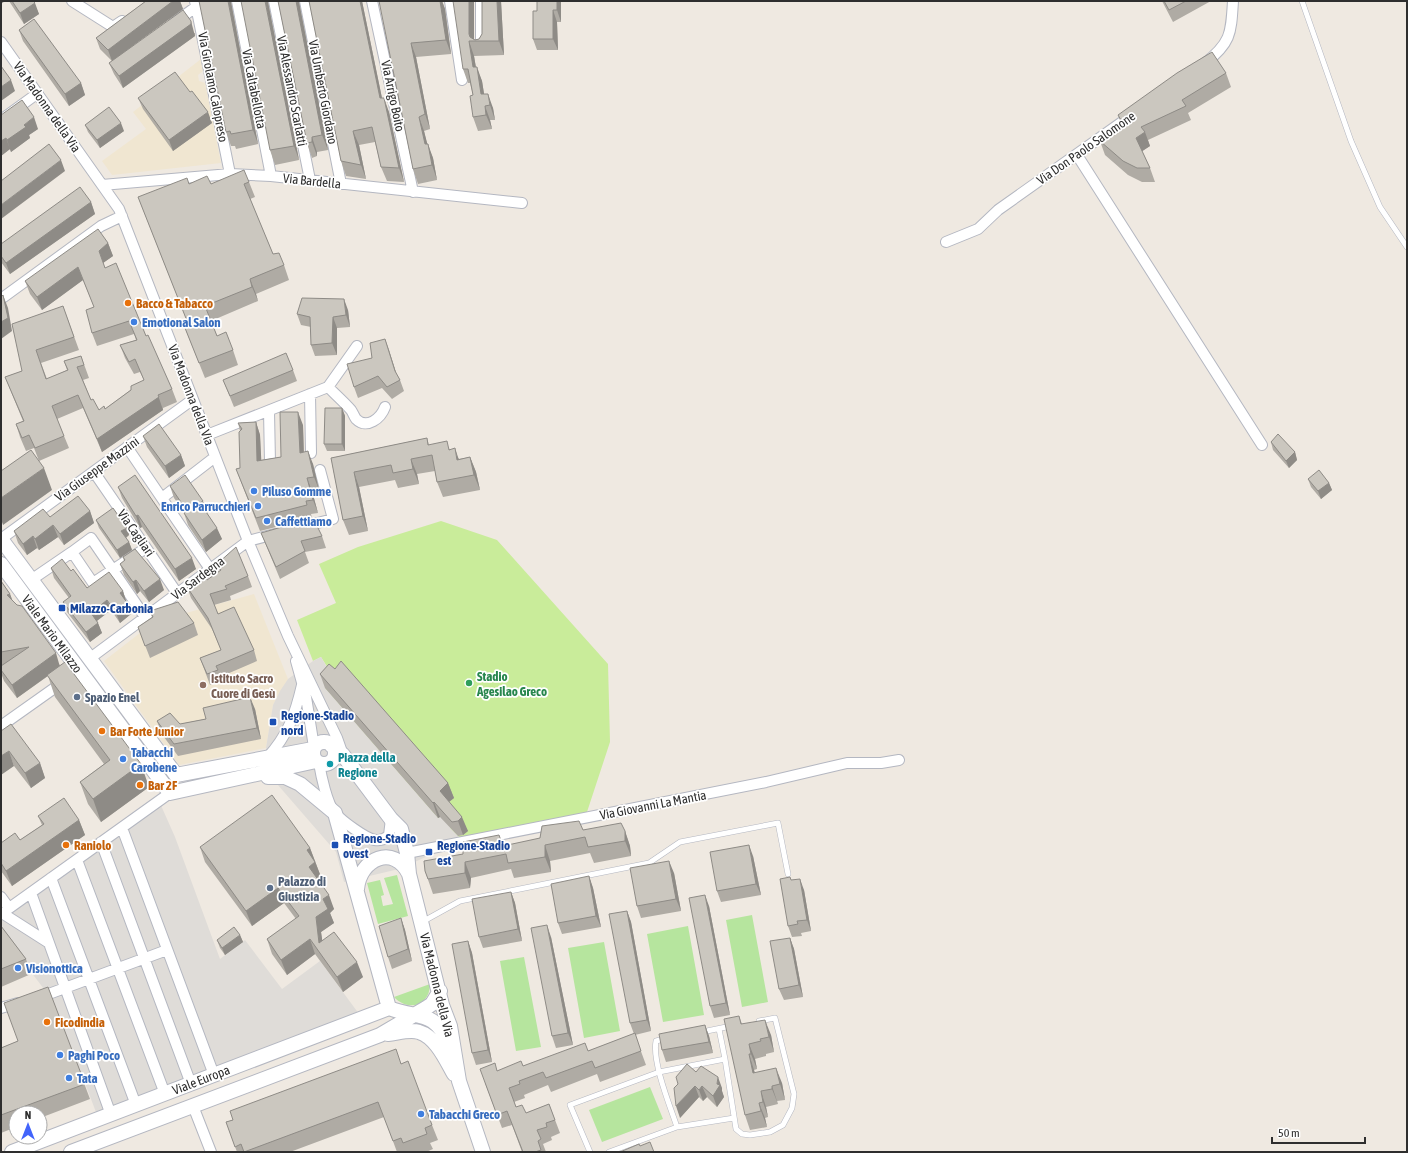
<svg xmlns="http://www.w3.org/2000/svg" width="1408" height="1153" font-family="'Asap Condensed',sans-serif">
  <rect width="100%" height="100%" fill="#efe9e1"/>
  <path fill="#f0e6d1" d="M201,59l2,12 -5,4 1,6 6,2 16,80 -109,12 -10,-14 44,-32 -13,-17z
    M254,594l34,85 -15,26 -7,43 -87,17 -75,-104 50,-39z"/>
  <path fill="#b6e59e" d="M397,875l11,41 -30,8 -11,-41 13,-3 4,15 -3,1 2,10 10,-2 -9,-26z
    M752,915l16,87 -26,5 -16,-87z
    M688,926l16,89 -41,7 -16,-88z
    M604,942l16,89 -36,7 -16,-90z
    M524,957l17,90 -25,4 -16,-90z
    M430,984c0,22 -22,28 -36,13z
    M650,1087l13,32 -61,23 -13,-32z"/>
  <path fill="#c9ec9a" d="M441,521l56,19 111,124 2,78 -23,70 -127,26 -10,-10 -2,-19 -10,9 -113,-130 9,-10 -13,-21 -8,4 -16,-41 39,-17 -17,-39 39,-17z"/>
  <path fill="#dfdcd8" d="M321,657l13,22 -9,9 113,130 10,-9 2,19 10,10 -23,14 -38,17 -55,13 -8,-30 -65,-75 -5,-29 7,-43 7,-14 8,-12 25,-18z
    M159,801l16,36 45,122 25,-19 37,49 38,-28 42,57 -263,102 -45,-118 -53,-69v-19z"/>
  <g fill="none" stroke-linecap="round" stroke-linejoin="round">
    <g stroke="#b4b7c1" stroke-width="6">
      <path id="lane" d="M1302,1l49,140 29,66 27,40
        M422,922l38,-21 189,-38 31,-21 98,-19 10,51
        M719,1029l6,30
        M702,1032l29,-6
        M667,1038l-11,3c-4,21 14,65 21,86
        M590,1152l-20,-47 89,-33 66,-13 11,70 6,5 8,1 20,-3 13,-7 9,-17 2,-14 -19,-76 -16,3
        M609,1152l68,-25 57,-9"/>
    </g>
    <g stroke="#b4b7c1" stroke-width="12">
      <path id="street" d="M72,1l41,26 9,-6
        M195,1l35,173
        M237,1l34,175
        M274,1l36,179
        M305,1l36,183
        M372,1l41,191
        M450,1l12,79
        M481,1v47
        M175,22l21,-15
        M1,42l118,167 129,332 40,95 49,102 6,17
        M1204,64c27,-21 27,-30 29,-63
        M1,120l37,-27
        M1077,155l185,290
        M102,185l128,-11 41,2 251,27
        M946,242l32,-13 20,-19 134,-95
        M1,299l100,-73 21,-10
        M328,387c8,8 16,15 23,23 2,3 3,6 5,9 11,11 25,-1 29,-12
        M310,394l1,59
        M269,411l1,52
        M207,435l121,-48 29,-41
        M127,447l83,122
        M94,472l83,121
        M162,498l53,-41
        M302,527l31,-8 -13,-49
        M1,539l191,-139
        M72,552l19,-14 54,79
        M31,580l41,-28 21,31 53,-35
        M89,659l159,-118 27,-7
        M296,661l10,36 8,50
        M1,726l62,-44
        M267,758c21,-23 28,-43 35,-73
        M319,763c2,12 8,41 16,50 7,8 30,25 40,27 5,1 10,-1 14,-5l2,-16
        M122,828l92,247
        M101,842l90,242
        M407,853l359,-71 81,-19h34l18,-3
        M77,860l88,234
        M51,878l85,227
        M31,893l80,222
        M1,897l8,11
        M2,913l47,30
        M1,914l169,-121
        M38,998l129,-48
        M1,1008l17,-5
        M193,1106l18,46"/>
    </g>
    <g stroke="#b4b7c1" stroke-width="16">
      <path id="secondary" d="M1,539l175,236 137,-26
        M1,564l169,229 146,-32
        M313 753a11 11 0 1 1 22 0a11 11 0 1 1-22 0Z
        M331,745l12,10 48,64 10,10 6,24 2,21 33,131 8,21 9,55 24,71
        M268,777h17l15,7 35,29 54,195
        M357,889c3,-31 37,-45 52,-15
        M389,1008c31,12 43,0 61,36
        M388,1034c10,-1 22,-5 31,-2 17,5 27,28 35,42
        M12,1152l377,-144
        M71,1152l309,-117 46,-27 6,-4 8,-13"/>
    </g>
    <use href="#lane" stroke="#fff" stroke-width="5"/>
    <use href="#street" stroke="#fff" stroke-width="10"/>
    <use href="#secondary" stroke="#fff" stroke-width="14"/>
  </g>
  <path fill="#afaba4" d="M9,1h24l6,13 -15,10z
    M146,1h34l3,8 -51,37 63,-13v3l-72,52 -9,-14 -5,-11 3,-2 -12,-12 -4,-11z
    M278,1h21v1l29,148 -11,2v4l-5,2 -5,-15z
    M309,1h53l20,97 7,14 15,70 -17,-1 -6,-14 -6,-25 -16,3 7,34 -20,-3 -5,-15z
    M383,1h59l3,8 6,45 -35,3 14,72 -6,2 3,13 6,14 4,22 -19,4 -5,-15z
    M474,1v39h1l4,-1 3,-5v-33h19l3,54 -30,1 2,11 6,14 2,13 9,14 2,12h-5l2,9 -14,2 -5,-14v-22l-3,-12h-2l-5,-14z
    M537,1h24v21h-4l1,28h-21l-4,-11 4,-28z
    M1162,1h49l-38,21z
    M231,2l27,142 -22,5 -1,-3h-4l-5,-14z
    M268,2l31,158 -24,5 -5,-15z
    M19,30l62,53 4,12 -16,11 -46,-65z
    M1226,73l5,14 -43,26 3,7 -43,20 2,6 -8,5 8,17 5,14h-13l-14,-7 -23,-20 -5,-14 16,-9 6,-6 -4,-11z
    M190,92l22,31 -39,28 -30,-42 -5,-11z
    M1,115l37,14 -9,6 1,3 -19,14 -1,-3 -9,7z
    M85,125l39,6 -24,17 -12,-16z
    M249,182l6,15 -5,2 23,55 11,11 5,15 -33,14 2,7 -47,20 6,15 16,14 5,15 -33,13 -20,-50 4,-2 -51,-129 52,-13h21z
    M91,202l4,12 -85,60 -9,-12v-18z
    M108,243l5,13 -10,7 2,5 41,68 26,53 5,13 -14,6v2l-61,42 -19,-44 -26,11 12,29 -30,13 -5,-13 -8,3 -6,-14 -4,-13 7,-3 -18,-44 17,-6 41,-65 16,44 -38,13 6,16 20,-9 -3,-9 17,-5 8,22 -6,2 8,20 8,10 6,-1 39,-29 -4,-8 -6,2 -9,-16 -5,-13 16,-5 -2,-6 -37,12 -5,-13 2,-26 -11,-27 -41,30 -12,-16 -5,-13z
    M348,310l2,17 -13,1v27l-22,1 -4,-11v-18l-10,-2 -4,-11z
    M385,339l11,34 4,7 4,11 -12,8 -10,-11 -24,10 -4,-11 18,-29z
    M293,370l4,11 -63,26 -11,-27z
    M342,408l3,8v35h-18l-3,-7z
    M256,422l4,13 1,25 20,-3 22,-32 1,27 9,12 6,26 -7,1 6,22 -7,1 1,4 -52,13 -24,-62 4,-1v-37l-2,-8z
    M143,436l38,19 4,11 -16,12 -22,-31z
    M427,438l2,7 21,4 9,10 11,-2 6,15 4,18 -37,7 -6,-15 -2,-11 -18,3 2,10 -21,4 -3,-8 -36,7 9,44 -19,4 -6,-15 -12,-62z
    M1271,442l24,10 2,8 -8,8 -16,-18z
    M1308,479l21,4 3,7 -11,9 -10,-12z
    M170,486l33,15 5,12h-1l15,26 -16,13 -18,-27 -4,-12h1l-11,-15z
    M118,487l78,82 -17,12 -37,-54 -2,1 -18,-30z
    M90,511l4,12 -30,22 -6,-8 -19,13 -2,-2 -10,7 -9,-12 -4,-12 36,-14z
    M96,520l31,8 2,7 -3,3 3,4 3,8 -12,8 -21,-30z
    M261,533l61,3 4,12 -21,4 4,11 -29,16z
    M123,557l41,33 -15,12 -9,-11 -3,3 -13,-19 -4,-11 4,-3z
    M217,564l31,12 4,11 -22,9 1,4 -17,5 4,9 36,36 3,11 -37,16 2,4 -12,4 -10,-27 21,-8 -9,-21 -21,-31 -4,-11 20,-7 13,-9z
    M51,568l20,3 16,17 36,3 3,10v1l2,2 3,10 -11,9 -9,-13 -14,11 5,12 -12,9 -23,-30 -4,-10 6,-4 -15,-20z
    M1,581l9,13 2,6 137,187 -48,35 -13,-18 -8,-22 24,-18 -49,-67 -7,-21 -31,22 -13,-17 -3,-8z
    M150,611l44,12 4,12 -48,23 -12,-31 14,-10z
    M320,674l128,109 6,15 -5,4 19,29 -5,4 -5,1 -18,-19 -2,1 -113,-130z
    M255,709l6,30 -83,17 -17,-23 -4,-12 23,3z
    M1,731l39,32 5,15 -14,10 -17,-22z
    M38,816l41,4 6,15 -73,51 -11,-15v-28l19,-3 22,-15z
    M583,830l42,1 5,15 1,10 -37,7 -4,-10 -40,8 1,11 -37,6 -3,-9 -40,9 -1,10 -37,6 -8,-23 38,-17z
    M200,847l110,1 11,29 -3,2 16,30 -4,4 4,10 -13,9 1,8 41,37 -20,15 -28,-38 -28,21 -15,-21 -5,-15 29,-20 -12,-16 -32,23 -47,-64z
    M753,856l8,39 -40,7 -4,-11z
    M674,873l7,38 -40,7 -4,-12z
    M589,876l4,12 8,39 -39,7 -4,-11z
    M791,880l13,10 7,41 -10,2 1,3 -10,1 -4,-11z
    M511,892l4,11 7,38 -39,7 -4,-11z
    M709,906l21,109 -16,3 -4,-12z
    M627,911l4,11 20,109 -16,4 11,30 -46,17 -3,-8 -46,18 -3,-7 -24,10 1,3 -11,4 2,5 10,6 23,-9 11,29 -9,4 1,3 -9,4 3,8h-24l-10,-27 -10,3 -17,-45 12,-12 26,-5 65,-15 46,-17 -4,-11z
    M401,918l4,12 7,31 -20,8 -4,-12z
    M1,926l25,33 5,15 -30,13z
    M240,935l3,7 -18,13 -5,-7 -3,-8z
    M551,937l22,108 -17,3 -4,-12z
    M790,938l4,11 9,48 -19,3 -5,-11z
    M468,941l4,12 20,109 -16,3 -4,-12z
    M48,987l42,112 -50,19v-5h-24v14l-15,6v-85l17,-7z
    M739,1016l3,8 29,11 3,17 -8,2v2l-11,3 2,10 -3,1 1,3 27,10 3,17 -8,1 1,3 -12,3 2,10 -3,1 2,9 -17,3 -5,-15z
    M705,1025l4,11 4,17 -47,9 -4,-12z
    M401,1064l31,61 6,15 -8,3 3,6 -7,3h-29l-13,-35 -94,35h-53l-11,-30z
    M696,1072l26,16v3l2,6 -7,10 -10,-10 -4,4 -4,-4 -19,21z"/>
  <path fill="#8e8b86" d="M1,1h4l-4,3z
    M173,1h7l3,8 -71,52 -4,-11z
    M228,1h3v1l27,142 -5,-14z
    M265,1h3v1l31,158 -5,-14z
    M296,1h3v1l29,148 -6,-15z
    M360,1h2l23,112 -5,-15z
    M440,1h2l3,8 6,45 -5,-14z
    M469,1h5v40h-2l-3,-7z
    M497,1h4l3,54 -5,-14z
    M557,1h4v21l-4,-12z
    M35,3l4,11 -15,10 -4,-11z
    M553,10l4,12 1,28 -5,-11z
    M191,21l4,15 -72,52 -4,-12z
    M469,41l5,15 4,25 -5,-14z
    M411,43l5,14 14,72 -5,-15z
    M477,67l5,14 4,25 -5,-12z
    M11,80l4,11 -14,10v-14z
    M81,83l4,12 -16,11 -4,-12z
    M488,94l5,14 2,12 -5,-15z
    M384,98l5,14 15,70 -5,-14z
    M485,106l5,14 2,9 -6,-14z
    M208,112l4,11 -39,28 -4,-11z
    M34,117l4,12 -9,6 1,3 -19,14 -4,-12 17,-15z
    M419,117l5,14 7,27 -6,-14z
    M121,123l3,8 -24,17 -3,-8z
    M353,131l6,14 7,34 -5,-14z
    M1145,132l5,14 -9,6 -5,-14z
    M312,137l5,15v4l-5,-14z
    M6,138l4,11 -9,7v-15z
    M428,144l5,14 4,22 -5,-15z
    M61,160l4,11 -64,48v-14z
    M91,202l4,12 -85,60 -4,-11z
    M108,243l5,13 -10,7 -4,-12z
    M78,267l5,13 -41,30 -5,-13z
    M250,279l6,15 2,7 -6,-14z
    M3,295l5,13 4,23 -11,8v-17z
    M344,299l4,11 2,17 -4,-12z
    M333,317l4,11v27l-5,-12z
    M385,339l4,11 10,32 -4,-11z
    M158,395l5,15 -61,42 -5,-13z
    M342,408l3,8v35l-3,-7z
    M298,412l5,13 1,41 -4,-13z
    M256,422l4,13 2,39 -5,-13z
    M455,448l5,15 -3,-3z
    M308,451l5,13 6,26 -5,-13z
    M1295,452l2,8 -8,8 -3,-7z
    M181,455l4,11 -16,12 -4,-12z
    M470,457l6,15 4,18 -6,-15z
    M411,459l6,15 2,10 -6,-15z
    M44,468l8,22 -49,35 -2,-6v-21z
    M354,472l5,15 9,44 -5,-15z
    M307,478l5,13 6,22 -5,-13z
    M1329,483l3,7 -11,9 -3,-8z
    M90,511l4,12 -30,22 -4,-11z
    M138,515l4,12 -2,1 -4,-12z
    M53,525l5,12 -19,13 -4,-11z
    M127,528l2,7 -5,4 -3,-8z
    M217,528l5,11 -16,13 -4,-12z
    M33,536l4,12 -10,7 -4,-11z
    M129,542l3,8 -12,8 -3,-8z
    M192,558l4,11 -17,12 -4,-12z
    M160,579l4,11 -15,12 -5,-11z
    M136,580l4,11 -3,3 -4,-12z
    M123,591l3,10 -3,2 -3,-10z
    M10,594l5,13 -8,-12z
    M107,600l4,10 -17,13 -3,-10z
    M128,604l3,10 -11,9 -4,-10z
    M98,623l4,10 -12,9 -4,-10z
    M56,653l4,14 -43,31 -5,-13z
    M250,697l5,12 6,30 -4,-11z
    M9,751l5,15 -13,9v-19z
    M40,763l5,15 -14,10 -6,-15z
    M141,764l8,23 -48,35 -8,-23z
    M448,783l6,15 -9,7 -5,-14z
    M434,802l6,15 -2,1 -5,-15z
    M462,817l6,14 -5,4 -5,-14z
    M79,820l6,15 -73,51 -6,-15z
    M625,831l5,15 1,10 -6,-15z
    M545,845l5,16 1,11 -6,-15z
    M749,845l4,11 8,39 -5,-11z
    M310,848l11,29 -7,4 -5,-14 -2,-17z
    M669,861l5,12 7,38 -5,-12z
    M465,862l6,16 -1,10 -5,-15z
    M589,876l4,12 8,39 -5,-11z
    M800,879l4,11 7,41 -4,-11z
    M278,888l6,15 -32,23 -6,-15z
    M511,892l4,11 7,38 -4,-12z
    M329,895l5,14 -4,4 4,10 -13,9 4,26 -6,-15 -3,-26 7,-18z
    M705,895l4,11 21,109 -4,-12z
    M627,911l4,11 20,109 -4,-11z
    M401,918l4,12 7,31 -4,-12z
    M547,925l4,12 22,108 -5,-12z
    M240,935l3,7 -18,13 -3,-7z
    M790,938l4,11 9,48 -4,-12z
    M310,939l5,15 -28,21 -6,-15z
    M468,941l4,12 20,109 -4,-12z
    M357,962l6,15 -20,15 -6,-15z
    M765,1020l6,15 3,17 -5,-15z
    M705,1025l4,11 4,17 -4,-11z
    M749,1044l6,15 2,10 -6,-15z
    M749,1054l5,16 4,18 -5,-15z
    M776,1068l6,15 3,17 -5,-16z
    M718,1077l4,11v3l2,6 -7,10 -4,-11 4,-12z
    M695,1086l4,11 -19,21 -4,-12z
    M702,1086l5,11 -4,4 -4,-11z
    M772,1086l6,18 -6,-15z
    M761,1091l5,16 2,10 -5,-15z
    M759,1103l6,15 2,9 -6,-16z"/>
  <path fill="#cbc7bf" stroke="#8e8b86" d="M12,1h21l2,2 -15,10z
    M146,1h27l-65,49 -12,-12z
    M199,1h29l25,129 -22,4 -1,-3 -4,1z
    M241,1h24l29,145 -24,4z
    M278,1h18l26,134 -10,2v5l-5,1z
    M309,1h51l20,97h4l15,70 -18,-1 -9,-40 -19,4 8,34 -20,-4z
    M379,1h61l6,39 -35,3 14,71 -6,3 6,27h3l4,21 -19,4z
    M453,1h16v33l1,3 5,3 4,-1 3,-5v-33h15l2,40h-30l4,26h4l4,27h7l2,11 -5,1 1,9 -13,2 -3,-21 3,-1 -5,-26h-5z
    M537,1h20v9h-4v29h-20v-28h4z
    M1164,1h22l-17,9z
    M183,10l8,11v3l-72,52 -10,-13z
    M34,19l47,64 -16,11 -46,-64z
    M1212,52l14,21 -44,27 4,6 -45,21 4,5 -9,6 14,30h-13l-14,-7 -23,-20 16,-9v-2l8,-5 -6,-10 59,-42z
    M1,66l10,14 -10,7z
    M175,72l15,20 2,-1 16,21 -39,28 -31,-42z
    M22,100l12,17 -10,8 2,2 -19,13 -1,-2 -5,3v-26z
    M109,107l12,16 -24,17 -12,-15z
    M49,144l12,16 -60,45v-24z
    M244,170l5,12 -5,2 29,70 6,-1 5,12 -34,14 2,8 -47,19 12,30 9,-4 7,18 -34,13 -14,-35 4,-2 -51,-129 49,-19 2,6 18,-8 4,8z
    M80,187l11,15 -85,61 -5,-7v-12z
    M98,229l10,14 -9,8 6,17 11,-5 30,73 2,-1 24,54 -14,6 1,2 -62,42 -19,-44 -26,11 12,30 -29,12 -6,-13 -7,3 -6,-14 8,-3 -19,-44 17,-6 -10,-47 51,-18 11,31 -38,13 10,29 22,-9 -4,-9 17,-5 3,9 -7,2 14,33 2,-1 6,11 5,-4 1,3 26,-19v-4l13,-6 -9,-21 -6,3 -9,-17 17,-5 -8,-19 -37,12 -6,-23 8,-3 -16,-40 -41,30 -12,-16z
    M3,295l5,23 -7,4v-25z
    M302,298l42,1 2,16 -13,2 -1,26 -21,2 -1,-28 -13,-3z
    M385,339l10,32 5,9 -13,7 -9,-11 -24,11 -7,-23 25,-6 -2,-15z
    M286,353l7,17 -63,26 -7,-16z
    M325,408h17v36h-18z
    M280,412h18l2,41 8,-2 6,26 -7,1 6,22 -7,1 1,4 -51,13 -20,-49 4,-1 -1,-36 3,-3 -4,-6 18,-1 1,39 24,-4z
    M159,424l22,31 -16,11 -22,-30z
    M1278,434l17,18 -9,9 -15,-19z
    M427,438l1,7 19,-4 2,9 6,-2 2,12 13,-3 4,18 -37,7 -5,-27 -21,4 2,10 -20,4 -2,-8 -37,7 9,44 -20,4 -12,-62z
    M31,450l13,18 -43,30v-27z
    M1319,470l10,13 -11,8 -10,-12z
    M135,475l57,83 -17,11 -37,-54 -2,1 -18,-29z
    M185,475l18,26 -3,2 17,25 -15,12 -18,-27 3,-2 -17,-25z
    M78,496l12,15 -30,23 -7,-9 -18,14 -2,-3 -10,8 -9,-13 29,-22 7,8z
    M113,508l14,20 -6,3 8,11 -12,8 -21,-30z
    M313,518l9,18 -21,5 4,10 -29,16 -15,-34z
    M236,547l12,29 -23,10 2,3 -17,5 8,20 16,-7 20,43 -38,16 2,4 -11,4 -7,-16 21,-8 -13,-32 -21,-31 16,-12 4,5 14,-10 -4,-6z
    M135,549l25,30 -16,12 -8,-11 -3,2 -13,-18 5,-4 -2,-3z
    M62,559l9,12 2,-2 14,19 22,-16 14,19 -3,2 8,11 -12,9 -9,-13 -16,13 7,10 -12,9 -23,-30 8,-6 -20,-28z
    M1,581l9,13 -3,1 10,10 5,1 34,47 -44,32 -11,-15v-4l28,-19 -28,5z
    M178,602l16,21 -49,23 -7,-19 15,-10 -3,-6z
    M341,661l107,122 -8,8 22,26 -4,4 -6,1 -18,-20 -1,1 -113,-129 9,-10 6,5z
    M65,662l76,102 -48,35 -13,-17 30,-22 -63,-85z
    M250,697l7,31 -83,16 -17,-23 13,-8 10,11 26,-5 -3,-11z
    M11,724l29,39 -15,10 -16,-22 -8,5v-25z
    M272,795l38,53 -3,2 8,12 -6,5 20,28 -6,4 5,10 -12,8 3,26 15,-11 23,30 -20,15 -27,-38 -29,21 -14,-21 32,-23 -21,-28 -32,23 -46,-64z
    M64,798l15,22 -73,51 -5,-8v-20l14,-10 5,7 24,-16 -6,-8z
    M579,821l4,9 38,-7 4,8v10l-37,6 -3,-10 -40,8v12l-37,6 -2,-9 -41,8v11l-37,6 -3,-8 -1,-10 39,-7v-12l36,-7 4,11 37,-8 2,-12z
    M749,845l7,39 -39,7 -7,-39z
    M669,861l7,38 -39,7 -7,-38z
    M589,876l7,40 -38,7 -7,-39z
    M790,877l1,3 9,-1 7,41 -10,1 1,3 -10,2 -8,-47z
    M511,892l7,37 -39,8 -7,-38z
    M705,895l21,108 -16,3 -21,-108z
    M627,911l20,109 -17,3 -21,-109z
    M401,918l7,31 -20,8 -9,-31z
    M547,925l21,108 -16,3 -21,-108z
    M1,926l25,33 -25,10z
    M234,927l6,8 -18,13 -5,-8z
    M790,938l9,47 -20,4 -9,-48z
    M468,941l20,109 -16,3 -20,-109z
    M48,987l37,97 -84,31v-67l17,-7 -14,-38z
    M739,1016l2,8 24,-4 4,17 -9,2 1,2 -12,3 2,10h-2l4,19 23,-5 4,16 -8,2v3l-11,2 2,11 -4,1 2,8 -16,4 -21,-96z
    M705,1025l4,17 -47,8 -3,-16z
    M635,1033l6,18 -46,17 -3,-7 -46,17 -3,-6 -24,9 1,3 -11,4 7,19 6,-2 4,8 23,-9 6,16 -9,3 1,4 -10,3 4,9 -3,2 3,9 -6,2h-12l-16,-41 -10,4 -17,-46 15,-6 2,8 24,-10 2,5 62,-23 3,8z
    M396,1049l5,15 7,-3 24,64 -7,3 2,6 -24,9 -2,-5 -8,3 -15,-39 -134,50 -3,-8 -6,3 -9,-25 7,-2 -3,-9z
    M687,1064l9,8 5,-6 17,11 -1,7 3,1 -7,11 -11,-10 -3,4 -4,-4 -19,20 -2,-18 4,-4 -2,-7z
    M650,1142l4,10h-34l19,-8 1,2z"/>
  <g fill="#e8710a" stroke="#fff" stroke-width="1.5">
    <circle cx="128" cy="303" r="4"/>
    <circle cx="102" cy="731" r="4"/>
    <circle cx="140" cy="785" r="4"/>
    <circle cx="66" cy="845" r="4"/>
    <circle cx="47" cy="1022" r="4"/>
  </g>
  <g fill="#3f7fe0" stroke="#fff" stroke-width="1.5">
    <circle cx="134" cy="322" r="4"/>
    <circle cx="254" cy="491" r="4"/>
    <circle cx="258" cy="506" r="4"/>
    <circle cx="267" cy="521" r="4"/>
    <circle cx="123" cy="759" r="4"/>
    <circle cx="18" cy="968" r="4"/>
    <circle cx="60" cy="1055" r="4"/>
    <circle cx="69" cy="1078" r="4"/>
    <circle cx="421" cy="1114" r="4"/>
  </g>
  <g fill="#1a4fb4" stroke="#fff" stroke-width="1.5">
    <rect x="58" y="604" width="8" height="8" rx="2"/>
    <rect x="269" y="718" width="8" height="8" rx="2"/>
    <rect x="331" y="841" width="8" height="8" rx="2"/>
    <rect x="425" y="848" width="8" height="8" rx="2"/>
  </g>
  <circle fill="#2e9e5b" stroke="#fff" stroke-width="1.5" cx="469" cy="683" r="4"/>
  <circle fill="#8d6e63" stroke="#fff" stroke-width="1.5" cx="203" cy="685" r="4"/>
  <g fill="#5c6f8a" stroke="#fff" stroke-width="1.5">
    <circle cx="77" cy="697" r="4"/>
    <circle cx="270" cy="888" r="4"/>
  </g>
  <circle fill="#0f9aa8" stroke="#fff" stroke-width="1.5" cx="330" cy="764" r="4"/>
  <g text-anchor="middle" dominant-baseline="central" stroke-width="3.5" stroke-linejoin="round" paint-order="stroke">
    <g font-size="13" fill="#2e2e2e" stroke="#fff">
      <text transform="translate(213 87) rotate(79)">Via Girolamo Calopreso</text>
      <text transform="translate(254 89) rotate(79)">Via Caltabellotta</text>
      <text transform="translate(292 91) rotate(79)">Via Alessandro Scarlatti</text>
      <text transform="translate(323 92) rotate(79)">Via Umberto Giordano</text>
      <text transform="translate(393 96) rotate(78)">Via Arrigo Boito</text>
      <text transform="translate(47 107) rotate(55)">Via Madonna della Via</text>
      <text transform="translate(1086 148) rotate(-35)">Via Don Paolo Salomone</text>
      <text transform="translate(312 181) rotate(6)">Via Bardella</text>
      <text transform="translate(191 395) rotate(69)">Via Madonna della Via</text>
      <text transform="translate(97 469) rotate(-36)">Via Giuseppe Mazzini</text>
      <text transform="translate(136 533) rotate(55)">Via Cagliari</text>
      <text transform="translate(198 578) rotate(-37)">Via Sardegna</text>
      <text transform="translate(52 634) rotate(54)">Viale Mario Milazzo</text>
      <text transform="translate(653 805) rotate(-11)">Via Giovanni La Mantia</text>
      <text transform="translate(437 985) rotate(76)">Via Madonna della Via</text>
      <text transform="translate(201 1080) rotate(-21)">Viale Europa</text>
    </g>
    <g font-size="13" font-weight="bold" fill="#c56008" stroke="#fff" text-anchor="start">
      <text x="136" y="303">Bacco &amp; Tabacco</text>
      <text x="110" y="731">Bar Forte Junior</text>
      <text x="148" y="785">Bar 2F</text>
      <text x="74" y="845">Raniolo</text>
      <text x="55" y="1022">Ficodindia</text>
    </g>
    <g font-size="13" font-weight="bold" fill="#366cbe" stroke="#fff" text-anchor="start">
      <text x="142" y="322">Emotional Salon</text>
      <text x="262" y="491">Piluso Gomme</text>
      <text x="250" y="506" text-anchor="end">Enrico Parrucchieri</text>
      <text x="275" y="521">Caffettiamo</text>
      <text x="131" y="752">Tabacchi<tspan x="131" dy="15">Carobene</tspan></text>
      <text x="26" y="968">Visionottica</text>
      <text x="68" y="1055">Paghi Poco</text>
      <text x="77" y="1078">Tata</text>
      <text x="429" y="1114">Tabacchi Greco</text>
    </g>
    <g font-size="13" font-weight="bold" fill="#164399" stroke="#fff" text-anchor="start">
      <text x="70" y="608">Milazzo-Carbonia</text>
      <text x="281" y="715">Regione-Stadio<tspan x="281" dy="15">nord</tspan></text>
      <text x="343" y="838">Regione-Stadio<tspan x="343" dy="15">ovest</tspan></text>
      <text x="437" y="845">Regione-Stadio<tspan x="437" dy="15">est</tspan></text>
    </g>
    <g font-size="13" font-weight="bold" fill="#27864d" stroke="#fff" text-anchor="start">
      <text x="477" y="676">Stadio<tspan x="477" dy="15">Agesilao Greco</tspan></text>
    </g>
    <g font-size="13" font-weight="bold" fill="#785e54" stroke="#fff" text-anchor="start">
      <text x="211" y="678">Istituto Sacro<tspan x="211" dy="15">Cuore di Gesù</tspan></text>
    </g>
    <g font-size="13" font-weight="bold" fill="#4e5e75" stroke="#fff" text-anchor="start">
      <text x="85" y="697">Spazio Enel</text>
      <text x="278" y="881">Palazzo di<tspan x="278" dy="15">Giustizia</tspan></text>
    </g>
    <g font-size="13" font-weight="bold" fill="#0d838f" stroke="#fff" text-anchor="start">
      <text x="338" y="757">Piazza della<tspan x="338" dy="15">Regione</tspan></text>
    </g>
  </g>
  <rect width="1408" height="1153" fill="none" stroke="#2e2e2e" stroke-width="4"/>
  <g transform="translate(28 1125)"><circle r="19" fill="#ffffff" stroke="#ababab"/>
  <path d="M0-3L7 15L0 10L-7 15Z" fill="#4264fb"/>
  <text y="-6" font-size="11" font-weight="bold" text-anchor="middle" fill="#2e2e2e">N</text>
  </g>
  <path d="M1272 1137v6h93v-6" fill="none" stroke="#2e2e2e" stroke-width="2"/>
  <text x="1278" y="1137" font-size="12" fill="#2e2e2e" stroke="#ffffff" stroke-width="3" paint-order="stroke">50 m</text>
</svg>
